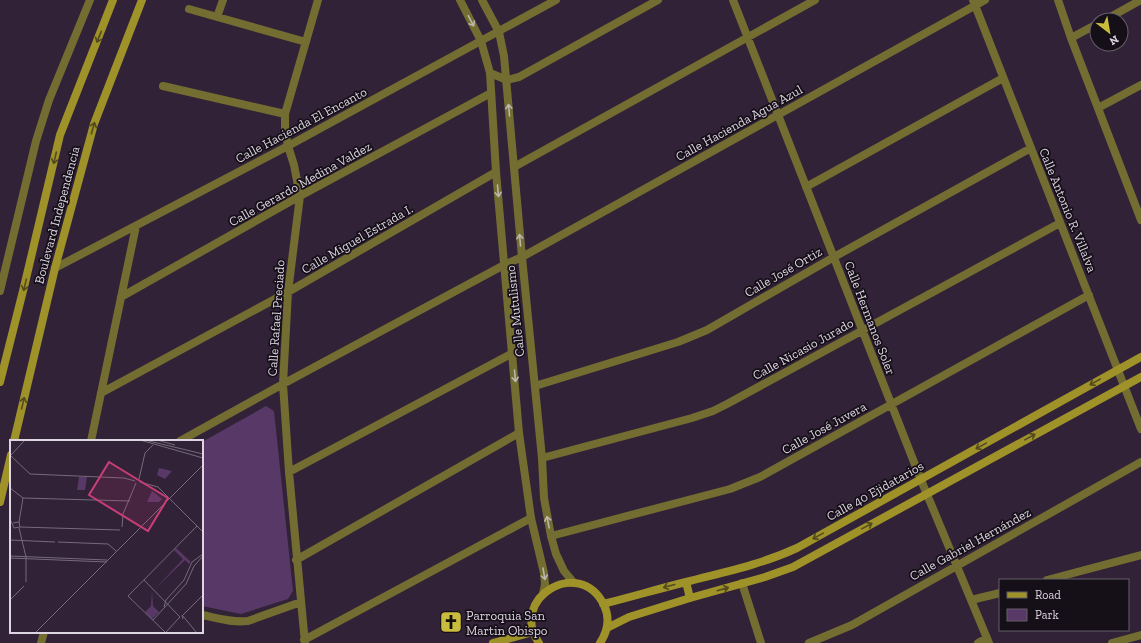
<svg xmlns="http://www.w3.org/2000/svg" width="1141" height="643" font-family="'Zilla Slab',serif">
  <rect width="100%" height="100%" fill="#312237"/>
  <path fill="#583866" d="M266,406l8,5 19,180 -5,8 -47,15 -39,-8v-164z"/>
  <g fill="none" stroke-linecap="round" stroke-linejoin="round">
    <path stroke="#736d31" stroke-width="8" d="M733,0l188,480 68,163
      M973,0l168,429
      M1058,0l13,38 70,182
      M189,9l117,33
      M217,17l6,-17
      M1105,20l36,-20
      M1071,38l26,-14
      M507,80l12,-3 139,-77
      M163,86l122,28
      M1098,108l43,-23
      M514,167l301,-167
      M806,187l197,-109
      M55,268l233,-122 268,-146
      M0,291l36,-150 13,-41 41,-100
      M121,297l179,-101 191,-103
      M535,386l143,-44 29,-12 127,-73 197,-109
      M101,393l187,-101 208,-120
      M91,441l45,-215
      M180,441l103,-57 221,-119
      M542,458l150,-40 21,-7 14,-7 333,-181
      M289,472l224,-119
      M551,536l179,-47 30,-12 329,-182
      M296,560l223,-127
      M1047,580l94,-25
      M742,583l19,60
      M971,600l29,-7
      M202,615c15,3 30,8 46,6l53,-19
      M304,640l227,-122
      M41,643l3,-11
      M305,643l-16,-171 -6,-88 5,-92 12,-96 -6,-31 -6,-19 -3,-14v-18l33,-114
      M809,643l43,-18 289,-163
      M978,643l9,-5
      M1112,643l29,-8"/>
    <path stroke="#736d31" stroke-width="8" d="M460,0l21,41 9,32 6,99 23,261 12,85 13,55 1,11 -2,10
      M482,0l17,32 5,24 18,201 20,201 2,40 7,38 5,18 8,17 10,12
      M490,73l17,7
      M504,265l18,-8 463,-257"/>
    <path stroke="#9e9228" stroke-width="8" d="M0,382l24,-95 36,-152 53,-135
      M14,441l41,-173 39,-144 48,-124
      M0,502l11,-47
      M686,582l4,16
      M603,604c28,-7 55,-15 83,-22 38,-10 74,-17 111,-34l344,-191
      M607,628l22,-11 61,-19 75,-21 28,-10 348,-190
      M493,643l40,-11
      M539,643c-31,-44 40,-88 65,-38 6,13 4,26 -4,38"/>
  </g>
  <defs><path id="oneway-shaft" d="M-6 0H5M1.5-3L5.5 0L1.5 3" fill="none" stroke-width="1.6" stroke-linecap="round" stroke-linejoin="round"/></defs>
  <g stroke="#beb6ad">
    <use href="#oneway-shaft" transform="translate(471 21) rotate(62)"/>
    <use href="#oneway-shaft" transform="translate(509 110) rotate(-95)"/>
    <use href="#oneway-shaft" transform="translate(498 191) rotate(85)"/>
    <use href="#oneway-shaft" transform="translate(520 240) rotate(-95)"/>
    <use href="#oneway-shaft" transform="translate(515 376) rotate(85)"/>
    <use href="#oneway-shaft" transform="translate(548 522) rotate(-101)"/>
    <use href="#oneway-shaft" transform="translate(544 574) rotate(80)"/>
  </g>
  <g stroke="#534a1f">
    <use href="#oneway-shaft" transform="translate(99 37) rotate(112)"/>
    <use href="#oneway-shaft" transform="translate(93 128) rotate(-74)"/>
    <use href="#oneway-shaft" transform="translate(55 158) rotate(103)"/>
    <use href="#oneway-shaft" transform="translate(25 285) rotate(104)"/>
    <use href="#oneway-shaft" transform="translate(1095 382) rotate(151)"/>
    <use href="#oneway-shaft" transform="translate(23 403) rotate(-77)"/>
    <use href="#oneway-shaft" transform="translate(1030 437) rotate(-29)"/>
    <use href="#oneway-shaft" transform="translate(981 446) rotate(151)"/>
    <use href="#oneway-shaft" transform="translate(867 526) rotate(-29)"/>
    <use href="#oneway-shaft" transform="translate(818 536) rotate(151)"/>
    <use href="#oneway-shaft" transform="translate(669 586) rotate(165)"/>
    <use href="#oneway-shaft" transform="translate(723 589) rotate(-16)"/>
  </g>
  <defs>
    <g id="church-square" transform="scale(1.15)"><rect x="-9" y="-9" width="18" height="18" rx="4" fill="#c9bb3b" stroke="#150f18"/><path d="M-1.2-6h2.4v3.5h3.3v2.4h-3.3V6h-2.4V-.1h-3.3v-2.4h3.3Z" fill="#111"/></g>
  </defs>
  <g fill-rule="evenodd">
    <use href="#church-square" x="451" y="622"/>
  </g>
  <g text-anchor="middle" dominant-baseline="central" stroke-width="3.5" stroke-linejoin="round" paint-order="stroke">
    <g font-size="13" fill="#ded5e2" stroke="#150f18">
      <text transform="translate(739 123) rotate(-29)">Calle Hacienda Agua Azul</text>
      <text transform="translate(301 125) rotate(-28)">Calle Hacienda El Encanto</text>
      <text transform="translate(300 184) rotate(-29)">Calle Gerardo Medina Valdez</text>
      <text transform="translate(1068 210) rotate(68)">Calle Antonio R. Villalva</text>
      <text transform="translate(57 215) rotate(-75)">Boulevard Independencia</text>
      <text transform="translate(357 239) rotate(-30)">Calle Miguel Estrada I.</text>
      <text transform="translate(783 272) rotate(-30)">Calle José Ortiz</text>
      <text transform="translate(515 311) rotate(-96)">Calle Mutulismo</text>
      <text transform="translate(276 318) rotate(-86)">Calle Rafael Preciado</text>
      <text transform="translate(870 318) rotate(69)">Calle Hermanos Soler</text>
      <text transform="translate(803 349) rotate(-29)">Calle Nicasio Jurado</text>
      <text transform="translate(824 428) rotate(-29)">Calle José Juvera</text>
      <text transform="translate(875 491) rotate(-29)">Calle 40 Ejidatarios</text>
      <text transform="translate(970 544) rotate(-29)">Calle Gabriel Hernández</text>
    </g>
    <g font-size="13" fill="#ded5e2" stroke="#150f18" text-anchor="start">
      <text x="466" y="615">Parroquia San<tspan x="466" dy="15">Martin Obispo</tspan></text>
    </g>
  </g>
  <g transform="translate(10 440)">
    <rect width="193" height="193" fill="#312237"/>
    <path d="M149,28l13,3 -7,8 -8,-4zM69,37h8l-2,13h-8zM142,51l10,8 -3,3h-12zM166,108l15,14 -2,2 -4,-4 -30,29 28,-30 -9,-9zM142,150l1,16 6,6 -7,7 -7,-7 6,-6z" fill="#583866"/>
    <path fill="none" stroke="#766a7b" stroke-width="1" d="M130,0l63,18M135,0l58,14M147,0l18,5M0,15l20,19 94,4 11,3M0,16l15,-16M129,39l6,-26 8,-8M130,42l18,5 45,45M0,48l13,10 107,3M0,79l4,9 6,-1 -1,-5 -6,1M9,82l4,-24M10,87l100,3M112,87l1,-13 13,-31M9,88l7,29v25M0,100l45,2M48,102l50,2 8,7M0,116l97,4M0,118l97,4M134,140l36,37M0,160l14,-14M154,167l2,-7 18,-20 8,-18 11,-8M173,175l20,-20M173,179l-1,-4 15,18M143,180l33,-36 8,-18 9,-10M156,192l14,-15M25,193l168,-168M156,193l-38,-37 69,-70"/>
    <path fill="#c83e76" fill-opacity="0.15" stroke="#c83e76" stroke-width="2" d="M99,22l59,36 -20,33 -59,-36z"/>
    <rect width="193" height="193" fill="none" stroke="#ded5e2" stroke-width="2"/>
  </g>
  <rect x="999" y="579" width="130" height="52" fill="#150f18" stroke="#655e69"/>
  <rect x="1007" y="592" width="20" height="6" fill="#9e9228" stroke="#655e69"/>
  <text x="1035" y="599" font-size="12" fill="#ded5e2">Road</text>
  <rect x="1007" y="609" width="20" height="12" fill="#583866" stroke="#655e69"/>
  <text x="1035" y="619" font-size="12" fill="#ded5e2">Park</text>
  <g transform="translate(1109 32) rotate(149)"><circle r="19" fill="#150f18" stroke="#655e69"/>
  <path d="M0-3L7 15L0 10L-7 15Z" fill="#c9bb3b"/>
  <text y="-6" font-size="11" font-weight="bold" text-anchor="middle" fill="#ded5e2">N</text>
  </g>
</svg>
